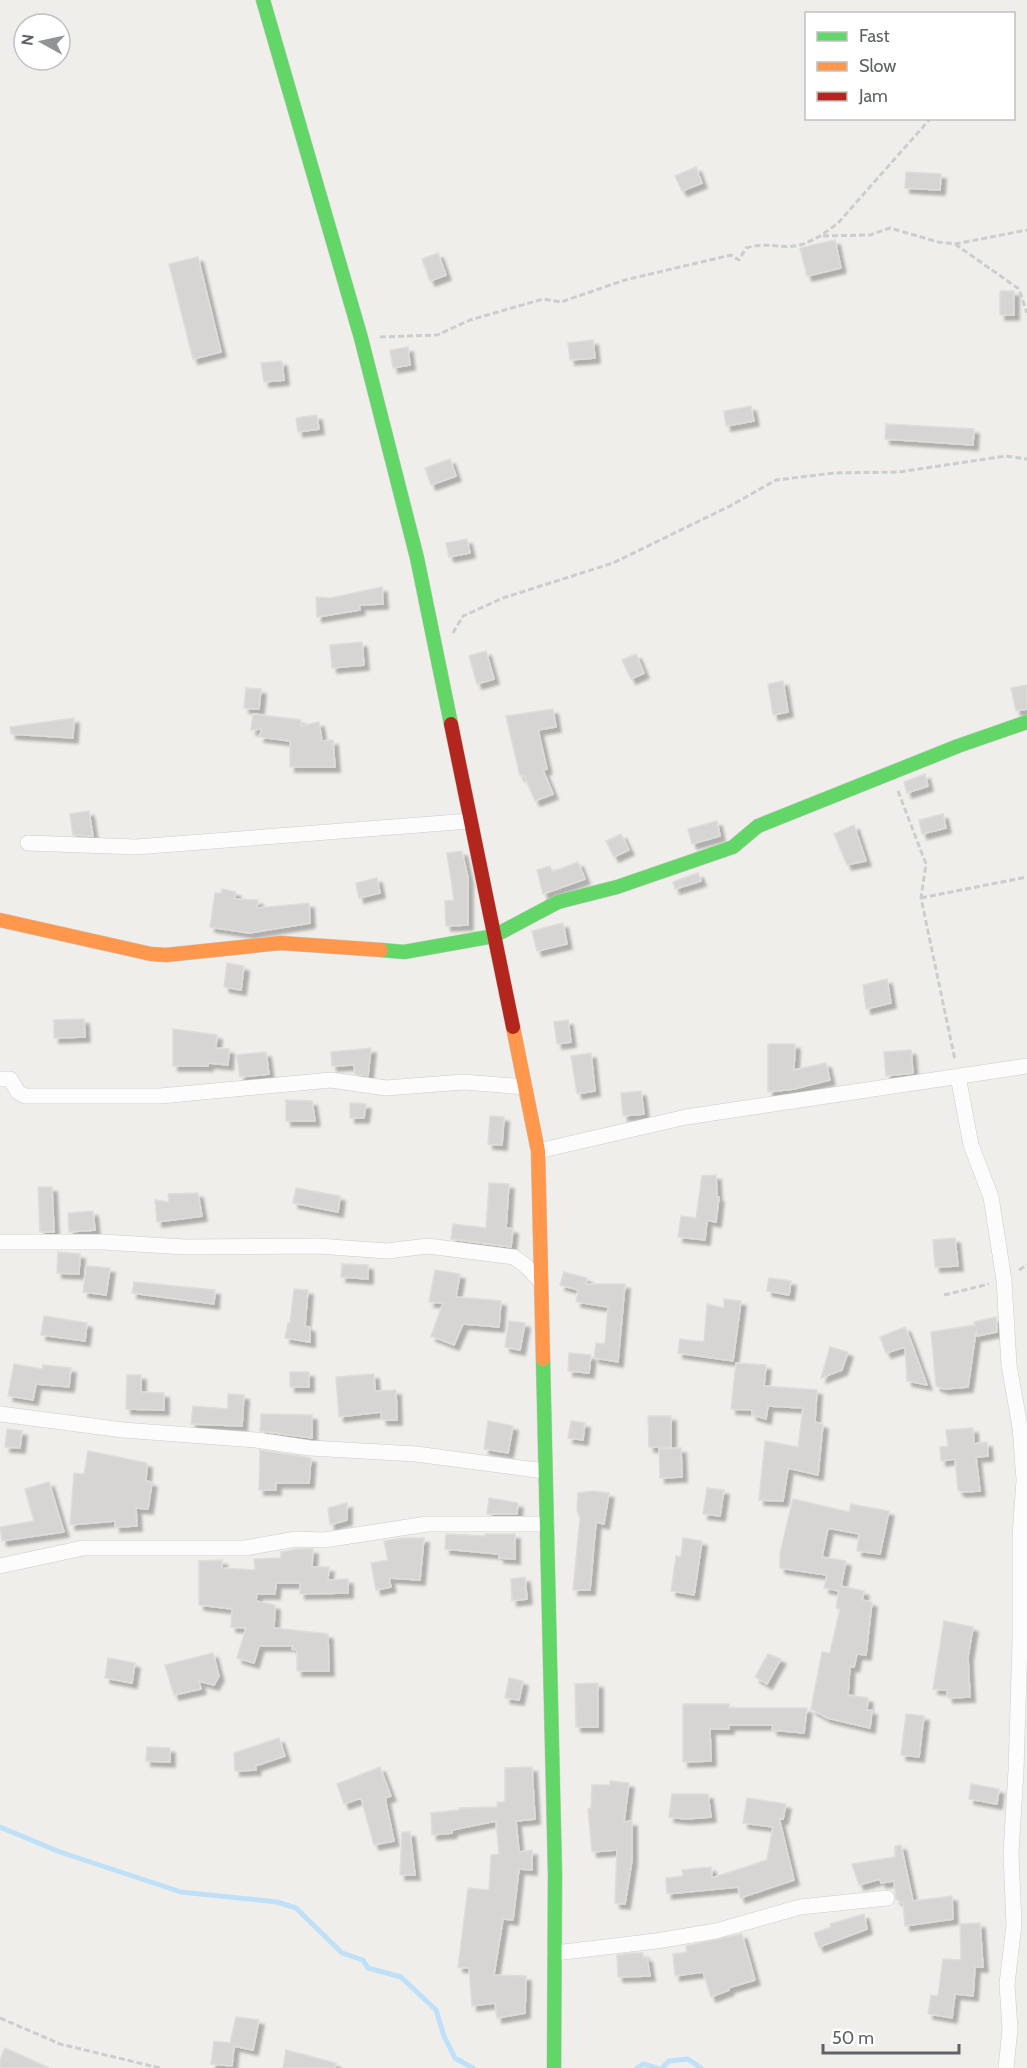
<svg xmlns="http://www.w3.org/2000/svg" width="1027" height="2068" font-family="Cabin,sans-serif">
  <defs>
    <filter id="shadow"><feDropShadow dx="5" dy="5" stdDeviation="1.5" flood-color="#0004"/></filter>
  </defs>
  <rect width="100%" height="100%" fill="#efeeea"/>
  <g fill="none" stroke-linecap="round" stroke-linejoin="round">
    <path stroke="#bfe0f9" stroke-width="5" d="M0,1827l60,25 121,40 96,10 19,6 46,45 21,7 5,8 33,9 35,33 8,26 11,22 18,10
      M637,2068l6,-4 14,4
      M662,2068l7,-7 19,-2 13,9"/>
  </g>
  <path fill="#d6d5d3" stroke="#deddd9" stroke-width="1.5" filter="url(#shadow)" d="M696,167l6,16 -20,8 -7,-15z
    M906,172l35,2 -1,16 -35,-2z
    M835,240l6,28 -34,8 -7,-28z
    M438,253l8,22 -16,6 -8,-22z
    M198,257l23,95 -28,7 -24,-95z
    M1000,291h14v24h-14z
    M593,340l2,18 -25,2 -2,-17z
    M408,347l2,18 -17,3 -3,-18z
    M282,361l2,19 -20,2 -3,-19z
    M751,406l3,15 -28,5 -2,-15z
    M317,415l2,14 -21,3 -2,-14z
    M886,424l88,5 -1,16 -88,-6z
    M450,459l6,17 -25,9 -6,-17z
    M467,539l3,14 -21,4 -3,-14z
    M382,587l1,17 -24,1 1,5 -43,7 -1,-20 15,1z
    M362,642l2,23 -32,3 -2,-23z
    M486,651l8,28 -17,5 -8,-28z
    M636,654l8,19 -13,6 -9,-19z
    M783,681l5,31 -15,3 -5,-31z
    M1027,685v24l-11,2 -5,-23z
    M246,688l15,1 -2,20 -15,-1z
    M553,709l3,18 -18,3 9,39 -4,1 10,24 -18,7 -11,-26 -4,1 -14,-60z
    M253,714l48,6v6l18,-4 3,19 11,-1 2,27h-45v-26l-31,-4 3,-8 -11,1z
    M74,718l-1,20 -62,-4 -1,-7z
    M925,774l3,12 -21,7 -3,-11z
    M89,811l4,25 -20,-1 -3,-21z
    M943,814l3,14 -24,6 -3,-14z
    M717,821l3,15 -28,8 -4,-15z
    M854,825l12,36 -19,4 -13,-31z
    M621,834l8,16 -15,7 -8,-16z
    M462,851l6,27v47l-22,1 -1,-25 9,-1 -7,-47z
    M578,862l7,17 -42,15 -6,-24 13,-4 2,6z
    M698,873l3,8 -26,8 -2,-7z
    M377,878l3,15 -21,5 -3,-15z
    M222,889l14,3 -2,7 24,1 -1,8 52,-5 1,20 -61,10 -39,-6 5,-34h6z
    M563,923l4,21 -30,7 -5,-20z
    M227,963l17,3 -3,24 -17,-3z
    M887,979l4,24 -25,6 -3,-24z
    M84,1019l1,18 -31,1v-18z
    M568,1020l3,22 -14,2 -3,-22z
    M173,1029l44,6 -1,13 13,1 -1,16 -20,-2v3h-35z
    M768,1044h27l-1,26 32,-7 4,17 -36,9 -26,3z
    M371,1048l-3,28 -13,-2 -1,-9 -22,1 -1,-14z
    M911,1050l2,23 -27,3 -2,-24z
    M266,1052l3,22 -29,3 -3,-22z
    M591,1053l4,38 -18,3 -6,-38z
    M641,1091l3,23 -21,2 -2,-23z
    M286,1100l26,1 3,20h-29z
    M350,1103l16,1 -2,14h-14z
    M490,1116l14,1 -2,28 -14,-1z
    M716,1175l1,22h2l-3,25 -9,-2 -2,20 -27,-3 3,-21 15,2 6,-42z
    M489,1183l20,1 -3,44 7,1 -2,18 -60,-8 2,-15 33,4z
    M38,1187h14l2,45h-14z
    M296,1188l44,8 -2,16 -45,-9z
    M198,1193l4,23 -45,6 -2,-22 14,2 -1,-8z
    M93,1211l2,19 -26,2 -1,-19z
    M955,1238l3,28 -23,1 -2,-27z
    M58,1252l22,2 -1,20 -22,-1z
    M342,1264l26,1v14l-27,-2z
    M86,1266l24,2 -4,27 -23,-3z
    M435,1270l25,4 -4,23 45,4 -2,26 -36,-3 -9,21 -23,-9 12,-33 -14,-1z
    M564,1272l23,6 -1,6h39l-7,78 -24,-4 2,-15 9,1 3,-37 -32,-5 2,-12 -18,-5z
    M769,1278l22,3 -2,14 -22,-4z
    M134,1282l81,8 -1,14 -82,-11z
    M294,1289l14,1 -3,36 5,1v15l-25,-4 3,-15h2z
    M724,1299l17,2 -8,60 -55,-8 2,-14 24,3 3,-38 17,4z
    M44,1316l43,7 -2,18 -44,-6z
    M996,1317l1,15 -20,4 -1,-5 -8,56 -24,2 -8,-3 -5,-54 44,-7 -1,-3z
    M509,1321l16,2 -5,27 -15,-3z
    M905,1327l7,17 15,41 -20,-4 -2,-34 -19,6 -6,-16z
    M830,1347l18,5 -6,18 -21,8z
    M569,1353l22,2 -2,18 -21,-2z
    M736,1363l30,2 -2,21 53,4 -2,32 8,2 -5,51 -30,-7 -5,33 -24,-1 6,-59 33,6 5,-39 -35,-2 -2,13 -14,-4v-5l-21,-1z
    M14,1364l28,5 1,-4 28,3 -2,19 -33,-3 -3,16 -25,-4z
    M290,1372h19v15h-19z
    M374,1374l1,17 21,-1 1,30h-15l-1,-8 -42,5 -3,-40z
    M127,1375h14v17l23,1v17l-38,-1z
    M228,1394l16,1 -2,31 -51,-2 2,-18 35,3z
    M261,1414l51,1v23l-52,-7z
    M648,1416h23v31h-22z
    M488,1421l25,5 -5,27 -24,-4z
    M571,1421l14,2 -2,17 -15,-2z
    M973,1428l1,16 13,-2 1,14 -12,1 4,34 -19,1 -3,-2 -3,-31 -14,2 -1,-14 8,-1 -2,-16z
    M7,1429l15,2 -2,17 -15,-1z
    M681,1448l1,29 -22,1 -1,-29z
    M260,1450l51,8 -2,25h-33v7h-17z
    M88,1451l59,12 -1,18 6,1 -4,27 -12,-1 1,18 -22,1v-6l-45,4 4,-52 10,1z
    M49,1482l15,50 -62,9 -2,-14 34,-6 -9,-32z
    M707,1488l17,2 -4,26 -17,-2z
    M592,1491l17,2 -5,31 -8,-2 -6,68h-17l7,-72 -3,-8 1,-17z
    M489,1498l29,5 -1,11h-30z
    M793,1499l56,13 2,-8 38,7 -9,43 -23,-3 2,-17 -31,-6 -6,29 24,4 -5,25 23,5 -2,9 10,2 -6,53 -9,-1 -3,13 -4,-1 -2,29 20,3 -1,12h5l-2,18 -43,-10 -16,-9 11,-57 8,1 10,-44 -4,-1 3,-17 -15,-3 3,-13 -47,-7v-15z
    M347,1503v17l-17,5 -2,-17z
    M446,1534l39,2v-2h30v25l-16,-1v-4l-54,-5z
    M403,1538h21l-4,42 -31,-2 2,9 -15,3 -5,-27 17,-3 -4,-19z
    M683,1538l19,3 -8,54 -23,-4 5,-35 5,1z
    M297,1549h16l-1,18h17l-1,13 20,-1v14l-48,1v-11h-24l-1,11h-18l-1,7 19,4 -1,23 54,6 1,37h-32v-21l-5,-1 1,-3h-34l-5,17 -17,-5 9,-30 -15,-1 1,-18 -33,-4v-44l23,-1v8l33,2 -1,-11 27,-1v-6z
    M525,1577l2,22 -15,2 -1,-22z
    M944,1621l29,6 -5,30 2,40 -22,1 -1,-8 -14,-1z
    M213,1653l6,23 -5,9 -15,-4 2,8 -27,6 -9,-30z
    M768,1654l13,5 -14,25 -12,-7z
    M108,1658l27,5 -3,20 -27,-5z
    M509,1678l14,3 -4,19 -14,-2z
    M598,1683v44h-22l-1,-43z
    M683,1704h46v4h78l-3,25 -32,-3 1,-5h-44v4h-19l1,32 -28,1z
    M906,1714l18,2 -5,41 -18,-2z
    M279,1738l6,18 -30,10 1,4 -21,1 -1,-18z
    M147,1747l23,1v14l-24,-1z
    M380,1767l11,29 -6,2 9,43 -20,4 -13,-47 -17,6 -7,-20z
    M532,1767l3,52 -19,2 3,31 13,-2v20l-13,-1 -6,51 -10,-1 -9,56 32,1 -1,37 -28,5 -2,-15 -23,3 -3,-38 -11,-1 10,-79 21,2 2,-35 8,-1 -3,-33 -44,9v3l-20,2 -1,-22 28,-3v-2l38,-1v-5h8v-34z
    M610,1781l19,2 -5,39 8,-1v39l-7,44 -10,-1 2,-53 -25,2 -4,-43 3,-1 1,-23h18z
    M971,1784l28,5 -2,15 -28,-5z
    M672,1794h36l3,23 -25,2 -17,-2z
    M747,1798l39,6 -3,15 -4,-1 15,62 -54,18 -2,-11 -71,7 -1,-16 17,-2 -1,-6 29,-3 1,11 55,-18 6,-33 -30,-4z
    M402,1832h8l5,43h-15z
    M901,1845l12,56 39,-5 1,23 -48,7 -2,-23 -7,-4 -2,-18 -13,2 -1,-4 -21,6 -7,-21 43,-7v-11z
    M864,1914l3,15 -48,18 -5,-14 17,-6 -1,-3z
    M980,1923l3,44h-8l-2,29 -18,-2 -3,24 -24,-4 3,-19 7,1 5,-37 18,1 -1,-36z
    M742,1934l13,46 -27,8 1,2 -18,7 -8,-25 -28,4 -2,-22 14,-2 -1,-6z
    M634,1953h9v5l4,-1 3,19 -32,1 -1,-22z
    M236,2017l23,3 -6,30 -19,-4 -2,20 -21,-2 3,-23 16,2z
    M5,2048l44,20h-49v-8z
    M286,2050l50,13 -1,5h-52z"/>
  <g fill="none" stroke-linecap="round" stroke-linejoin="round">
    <g stroke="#cbcccc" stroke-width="16">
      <path id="street" d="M28,843l108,4 334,-26
        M958,1076l13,69 20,52 13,83 5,85 11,62 4,53 -4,56v105l-4,130 -5,82 3,72 -7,59 3,45 -4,39
        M0,1079h10l8,13 7,4h135l171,-16 55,8 77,-6 62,5
        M538,1151l148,-34 341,-51
        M0,1242h103l82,5 133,-1 69,5 41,-5 86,11 13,10 14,15
        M0,1414l123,16 133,10 54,8 106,6 128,17
        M0,1566l83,-18h162l51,-9 28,1 103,-16h120
        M555,1953l101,-12 60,-10 84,-24 87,-9"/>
    </g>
    <g stroke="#cacacb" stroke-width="15">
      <path id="fast" d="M263,0l98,338 56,220 34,166
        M381,950l23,2 90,-16 64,-34 59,-15 116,-40 25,-21 200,-80 69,-24
        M543,1359l12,515 -1,194"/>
    </g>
    <g stroke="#cacacb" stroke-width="15">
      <path id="slow" d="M0,920l151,34 15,1 115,-12 100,7
        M513,1027l25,124 5,208"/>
    </g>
    <g stroke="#cacacb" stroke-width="15">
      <path id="jam" d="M451,724l62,303"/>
    </g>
    <path stroke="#cacfcc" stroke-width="3" stroke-dasharray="6 3" stroke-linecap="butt" d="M823,236l47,-1 20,-7 48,14 17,2 72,-14
      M955,244l64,45 8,24
      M380,337l57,-2 33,-15 73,-21 18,3 64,-22 106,-25 8,5 7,-12c21,-6 29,0 48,-2 16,-2 31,-13 44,-23l93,-105
      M453,633l10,-17 40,-18 110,-35 117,-57 46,-26 58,-7 65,-1 107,-16 21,3
      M898,791l28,73 -5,34 34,162
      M921,898l106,-21
      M1019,1270l8,-5
      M944,1295l45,-11
      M0,2018l60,26 100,24"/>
    <use href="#street" stroke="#fdfcfc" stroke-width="15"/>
    <use href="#fast" stroke="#63d668" stroke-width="14"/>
    <use href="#slow" stroke="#ff974d" stroke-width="14"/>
    <use href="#jam" stroke="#b3261e" stroke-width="14"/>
  </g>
  <rect x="805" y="12" width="210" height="108" fill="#ffffff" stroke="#bfc1c3" stroke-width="1.5"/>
  <rect x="817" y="32" width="30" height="9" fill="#63d668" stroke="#bfc1c3" stroke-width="1.5"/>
  <text x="859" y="42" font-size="18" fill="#5f6368">Fast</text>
  <rect x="817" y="62" width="30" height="9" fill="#ff974d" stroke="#bfc1c3" stroke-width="1.5"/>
  <text x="859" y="72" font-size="18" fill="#5f6368">Slow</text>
  <rect x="817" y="92" width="30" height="9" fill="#b3261e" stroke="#bfc1c3" stroke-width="1.5"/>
  <text x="859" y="102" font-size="18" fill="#5f6368">Jam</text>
  <g transform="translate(42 42) rotate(278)"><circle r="28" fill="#ffffff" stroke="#bfc1c3" stroke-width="1.5"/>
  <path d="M0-4.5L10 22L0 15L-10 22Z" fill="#919496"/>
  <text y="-9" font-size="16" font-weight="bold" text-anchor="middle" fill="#5f6368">N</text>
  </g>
  <path d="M823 2044v9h136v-9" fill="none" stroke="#5f6368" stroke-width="3"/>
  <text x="832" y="2044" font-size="18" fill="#5f6368" stroke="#ffffff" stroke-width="4.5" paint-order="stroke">50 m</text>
</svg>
